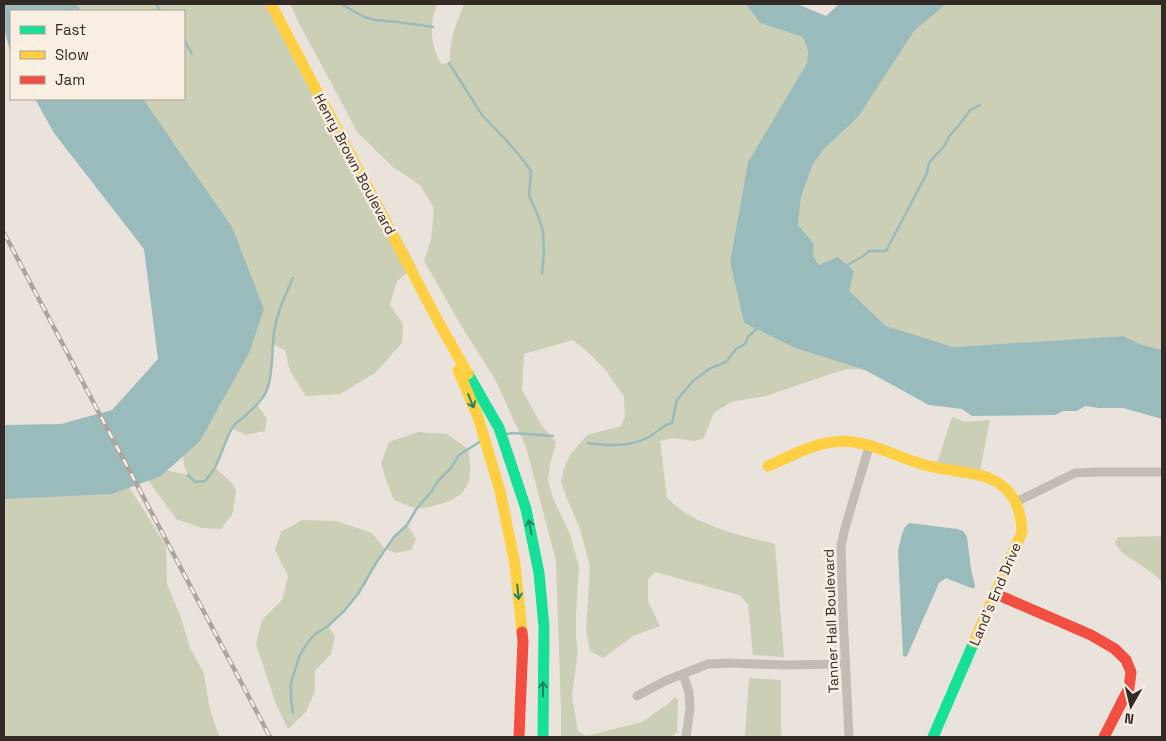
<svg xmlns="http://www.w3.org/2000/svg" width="1166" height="741" font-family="'Space Grotesk',sans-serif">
  <rect width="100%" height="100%" fill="#eae3dc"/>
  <path fill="#cbcfb6" d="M75,4h200l141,262 -19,15 -7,24 13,19 -1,19 -27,30 -35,21 -34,2 -16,-25 -5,-21 -11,-5 -5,35 -3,12 -9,13 10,13 -2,13 -19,4 -15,-7 -12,33 -5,6 17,15 5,8 -3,23 -12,16 -19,-1 -26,-9 -36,-50 25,1 23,5 -4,-9 -1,-10 36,-48 7,-14 9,-21 -37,-194 -21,-32 -36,-48h43v-88h-106z
    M290,4h148c-10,18 -7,43 3,60l8,-1 2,-20 3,-13 10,-26h291l5,19 43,14 5,14 -1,12 -59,99 -18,100 14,61 51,25 70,22 -17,-1 -14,4 -68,23 -35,6 -17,11 -11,26 -9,2 -21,-3 -13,3 7,57c7,6 14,13 22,17 26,15 58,22 86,29l9,113 -31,-2 -5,-51 -9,-9 -84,-23 -7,7v22l12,25 -27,10 -30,22 -13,-7 -4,-21 4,-63 -10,-38 -14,-33 -5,-15 3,-12 6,-14 17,-20 34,-9 4,-9 -1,-20 -17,-25 -15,-16 -19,-16 -49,14 -2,36 20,36 14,16 -6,23 -2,15 5,18 17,36 9,33 -3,49v22l2,11 -6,47 6,35 8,5 56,-14 26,-18 7,-7 3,3 -1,33 -7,4h-109v-26l-5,-150 -30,-114 -30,-66 -37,-59 -35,-61 7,-21 3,-32 -14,-23 -27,-18 -35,-34 -56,-104z
    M939,4h223v346l-22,-6 -18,-8 -169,11 -21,-5 -46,-16 -37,-35 -30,-26 -6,-9v-12l-15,-19 3,-28 12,-33 10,-14 35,-33 57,-87z
    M952,417l13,5 25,-2 -11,55 -43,-8z
    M418,432l29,2 21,15c6,31 1,49 -32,56 -6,2 -13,4 -19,3 -8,-1 -15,-5 -23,-8l-8,-20 -5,-17 8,-21z
    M122,475l44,71 1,38 13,31 10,33 14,25 5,32 9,29 4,3h-218v-251z
    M302,520l34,1 36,12 13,16 9,-12 13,-12 9,14 -5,11 -14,3 -12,-4c-10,14 -18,30 -27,44 -8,13 -19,23 -30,33l7,10 -4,18 -16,17v21l-10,21 -17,16 -12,-25 -20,-60 6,-24 20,-20 6,-24 -13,-26 6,-18z
    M1162,536v46c-7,-7 -15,-13 -23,-18 -10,-7 -17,-9 -24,-21l3,-6z
    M749,678l32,2v52l1,5h-37z"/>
  <path fill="#9bb" d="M4,4h73l3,7h-69v44l-7,-27z
    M746,4h51l29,12 13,-12h107l-31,26 -57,87 -35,33 -10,14 -12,33 -3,28 16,19 -1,12 6,9 19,-8 16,14 -5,20 37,35 67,21 170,-11 17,8 22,6v69l-39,-11h-24l-14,-2 -8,5h-14l-8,4 -83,1 -10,-7 -33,-4 -64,-35 -70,-22 -51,-25 -14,-61 18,-100 59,-99 1,-12 -5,-14 -43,-14z
    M35,99h108l89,128 32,82 -15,44 -49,88 -39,35 -49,18 -108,5v-74l57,-1 51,-14 46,-51 -14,-110 -90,-116z
    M909,523l48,6 6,2 4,6 4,32 4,17 -1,2h-3l-25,-10 -7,5 -32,73 -3,1 -1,-2 -5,-104 4,-17 3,-7z"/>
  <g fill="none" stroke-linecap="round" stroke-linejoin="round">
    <path stroke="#9bb" stroke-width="2.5" d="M156,4l4,7
      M343,5l21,12 11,3 23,2 35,5
      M184,39l8,15
      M449,63l33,52 25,26 17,20 7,10 -2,24 10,23 4,14 1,21 -2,20
      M847,265l15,-8 7,-6h17l41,-78 2,-10 16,-18 5,-10 10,-11 10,-14 10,-5
      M506,434l7,-1 40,3
      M588,443c21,3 42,4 61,-6 8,-5 14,-12 23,-14l5,-23 16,-19 16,-12 17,-7 10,-13 9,-5 3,-7 8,-8
      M188,475l7,7 10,-1c14,-14 17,-34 26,-51 3,-7 11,-11 16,-16 7,-6 14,-13 18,-20 8,-14 7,-46 9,-62 3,-20 11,-36 19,-54
      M293,713l-2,-15v-15l8,-26 7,-12 8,-10 14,-9 16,-15 14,-17 18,-31 18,-26 13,-12 10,-17 15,-17 5,-9 14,-14 8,-13 22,-14"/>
    <path stroke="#c3bcb6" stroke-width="9" d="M1016,502l59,-29 23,-1h64
      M683,674l6,18 1,17 -4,28
      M637,696l28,-15 43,-17 21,-1 55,2 61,-1
      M849,737l-6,-124 -2,-67 4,-18 24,-81"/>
    <path stroke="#16e098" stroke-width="11" d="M468,374l31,54 27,81 13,64 5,54 -1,110
      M933,737l41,-95"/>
    <path stroke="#ffcf43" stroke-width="11" d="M271,4l168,319 29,51
      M458,370l20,47 22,74 15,73 7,68
      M768,466c21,-9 42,-21 65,-24 32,-5 66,17 96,24 19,5 39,5 57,11 26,9 35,29 36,55l-48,110"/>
    <path stroke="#f24e42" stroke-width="11" d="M996,594l95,41 24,14 11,11 5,12 -2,16 -25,49
      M519,737l4,-96 -1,-9"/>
    <g stroke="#aaa5a0" stroke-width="4.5">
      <path id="rail" d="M4,233l266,504"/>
    </g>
    <use href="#rail" stroke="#f8eee2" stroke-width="2.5" stroke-dasharray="8" stroke-linecap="butt"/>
  </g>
  <defs><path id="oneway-shaft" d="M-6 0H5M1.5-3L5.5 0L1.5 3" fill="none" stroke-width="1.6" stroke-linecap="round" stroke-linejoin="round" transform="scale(1.25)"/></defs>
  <g stroke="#24845e">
    <use href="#oneway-shaft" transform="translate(471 401) rotate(68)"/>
    <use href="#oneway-shaft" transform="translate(530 527) rotate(-101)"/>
    <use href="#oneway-shaft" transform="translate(518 592) rotate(84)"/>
    <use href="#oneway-shaft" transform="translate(543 689) rotate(-90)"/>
  </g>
  <g text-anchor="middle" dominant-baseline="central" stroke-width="5" stroke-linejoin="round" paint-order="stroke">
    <g font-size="14" fill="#332925" stroke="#f8eee2">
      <text transform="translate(355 164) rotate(62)">Henry Brown Boulevard</text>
      <text transform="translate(995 594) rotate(-67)">Land's End Drive</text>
      <text transform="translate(831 621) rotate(-92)">Tanner Hall Boulevard</text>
    </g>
  </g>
  <rect width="1166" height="741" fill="none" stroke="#332925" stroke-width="10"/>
  <rect x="10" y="10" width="175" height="90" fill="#f8eee2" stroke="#a99f96"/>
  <rect x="20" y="26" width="25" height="8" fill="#16e098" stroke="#a99f96"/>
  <text x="55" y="35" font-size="15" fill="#332925">Fast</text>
  <rect x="20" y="51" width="25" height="8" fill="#ffcf43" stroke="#a99f96"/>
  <text x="55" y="60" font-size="15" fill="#332925">Slow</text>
  <rect x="20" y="76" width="25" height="8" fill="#f24e42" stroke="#a99f96"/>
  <text x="55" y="85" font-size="15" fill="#332925">Jam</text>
  <g transform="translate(1131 706) rotate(188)" stroke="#f8eee2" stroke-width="4" paint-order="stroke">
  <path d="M0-4L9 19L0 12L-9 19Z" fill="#332925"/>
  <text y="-8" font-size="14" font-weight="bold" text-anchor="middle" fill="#332925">N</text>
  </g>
</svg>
